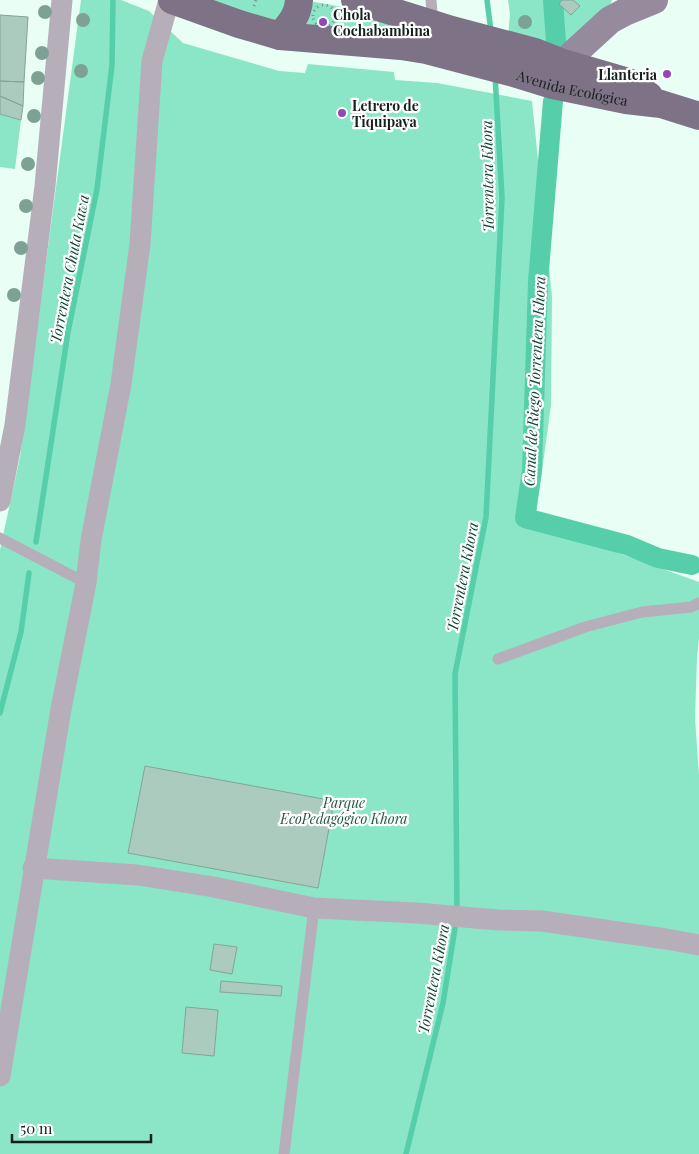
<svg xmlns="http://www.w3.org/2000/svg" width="699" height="1154" font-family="'Playfair Display',serif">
  <rect width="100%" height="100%" fill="#e9fef5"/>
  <path fill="#8ae6c6" d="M81,0h40l28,11 34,32 96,28 26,2 3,-9 86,8 1,8 42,3 95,18 20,195 -1,109 -16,118 164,59v56l-2,20 -2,60 4,57v379h-699v-604l20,-93z
    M185,0h100v2l-6,21z
    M508,0h104l-4,12 -45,43 -55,-19 2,-22z
    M309,1l45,8 61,26 -110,-6 5,-16z
    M0,114l21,6 -6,49 -15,-2z"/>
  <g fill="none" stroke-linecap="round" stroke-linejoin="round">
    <path stroke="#55cea9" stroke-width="5.5" d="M487,0l4,31
      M36,542l32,-210 29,-143 15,-124 1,-65
      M0,713l21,-81 8,-59
      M457,912l-2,-238 31,-157 16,-319 -7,-123
      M406,1154l37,-151 13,-81"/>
    <path stroke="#55cea9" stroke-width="20" d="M553,0l3,42
      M553,101l-15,181 -6,188 -7,48 102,27 31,13 34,7"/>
  </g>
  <path fill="#aacbbe" stroke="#84a498" d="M562,0h11l7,6 -9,9 -12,-11z
    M0,15l28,2 -4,65 -24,-1z
    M0,81l24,1 -1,24 -23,-10z
    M0,96l23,10 -2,14 -21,-6z
    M145,766l189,35 -16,87 -190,-35z
    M214,944l23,3 -5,27 -22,-4z
    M221,981l61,5 -1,10 -61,-4z
    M186,1007l32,3 -4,46 -32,-3z"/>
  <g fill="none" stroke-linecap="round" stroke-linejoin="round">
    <path stroke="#7b8c85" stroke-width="3" stroke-dasharray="1 4" stroke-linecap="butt" d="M313 16a11 11 0 1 1 22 0a11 11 0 1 1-22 0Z
      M254,6l2,-6"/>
    <path stroke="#b6afba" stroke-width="11" d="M431,0l2,24
      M0,538l86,45
      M498,659l87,-32 57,-15 49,-5 8,-4
      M284,1154l30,-246"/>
    <path stroke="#b6afba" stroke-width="21" d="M0,501l15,-76 30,-239 17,-186
      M33,868l105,7 76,12 100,21 103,5 81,7 44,1 124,18 33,6
      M0,1076l61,-367 25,-126 5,-43 30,-156 19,-140 12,-183 17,-61"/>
    <path stroke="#958b9c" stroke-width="28" d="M563,63l47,-43 17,-9 27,-11"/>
    <g stroke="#7e7286" stroke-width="28">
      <path id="s1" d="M172,0l67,24 41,12 121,10 25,4 88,23 39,12 73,15 35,4 38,12"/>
      <path d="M355,0l97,30 83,22 28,11 65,19 21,14"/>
      <path d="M280,36c10,-12 18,-20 19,-36"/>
    </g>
  </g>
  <g fill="#7da295">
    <circle cx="45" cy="12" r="7"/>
    <circle cx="83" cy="20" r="7"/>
    <circle cx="525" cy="22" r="7"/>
    <circle cx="42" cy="53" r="7"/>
    <circle cx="81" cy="71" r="7"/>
    <circle cx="38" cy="78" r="7"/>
    <circle cx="34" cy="116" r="7"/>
    <circle cx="28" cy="164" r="7"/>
    <circle cx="26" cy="206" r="7"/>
    <circle cx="21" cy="248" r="7"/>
    <circle cx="14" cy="295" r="7"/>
  </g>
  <g fill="#9147b9" stroke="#fff" stroke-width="2">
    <circle cx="323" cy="22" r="5"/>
    <circle cx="667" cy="74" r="5"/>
    <circle cx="342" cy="113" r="5"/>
  </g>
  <g text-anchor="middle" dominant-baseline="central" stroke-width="4.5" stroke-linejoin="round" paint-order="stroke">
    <g font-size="14" font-weight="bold" fill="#14201c" stroke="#fff" text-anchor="start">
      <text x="333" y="14">Chola<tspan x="333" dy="16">Cochabambina</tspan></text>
      <text x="657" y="74" text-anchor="end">Llanteria</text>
      <text x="352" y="105">Letrero de<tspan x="352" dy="16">Tiquipaya</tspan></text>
    </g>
    <g font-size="14" fill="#14201c" stroke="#fff">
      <text stroke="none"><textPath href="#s1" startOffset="412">Avenida Ecológica</textPath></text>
    </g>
    <g font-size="14" font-style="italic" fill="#245646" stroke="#fff">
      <text x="344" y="802">Parque<tspan x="344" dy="16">EcoPedagógico Khora</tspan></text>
    </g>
    <g font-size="15" font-style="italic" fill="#114536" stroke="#fff">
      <text transform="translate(487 176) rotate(-91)">Torrentera Khora</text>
      <text transform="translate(69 269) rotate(-79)">Torrentera Chuta Kawa</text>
      <text transform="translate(534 381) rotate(-87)">Canal de Riego Torrentera Khora</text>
      <text transform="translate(462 577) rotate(-79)">Torrentera Khora</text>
      <text transform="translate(433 979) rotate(-79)">Torrentera Khora</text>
    </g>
  </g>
  <path d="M12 1134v8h139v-8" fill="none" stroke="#14201c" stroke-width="2.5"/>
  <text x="20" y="1134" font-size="15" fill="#14201c" stroke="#ffffff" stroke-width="4" paint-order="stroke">50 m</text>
</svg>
